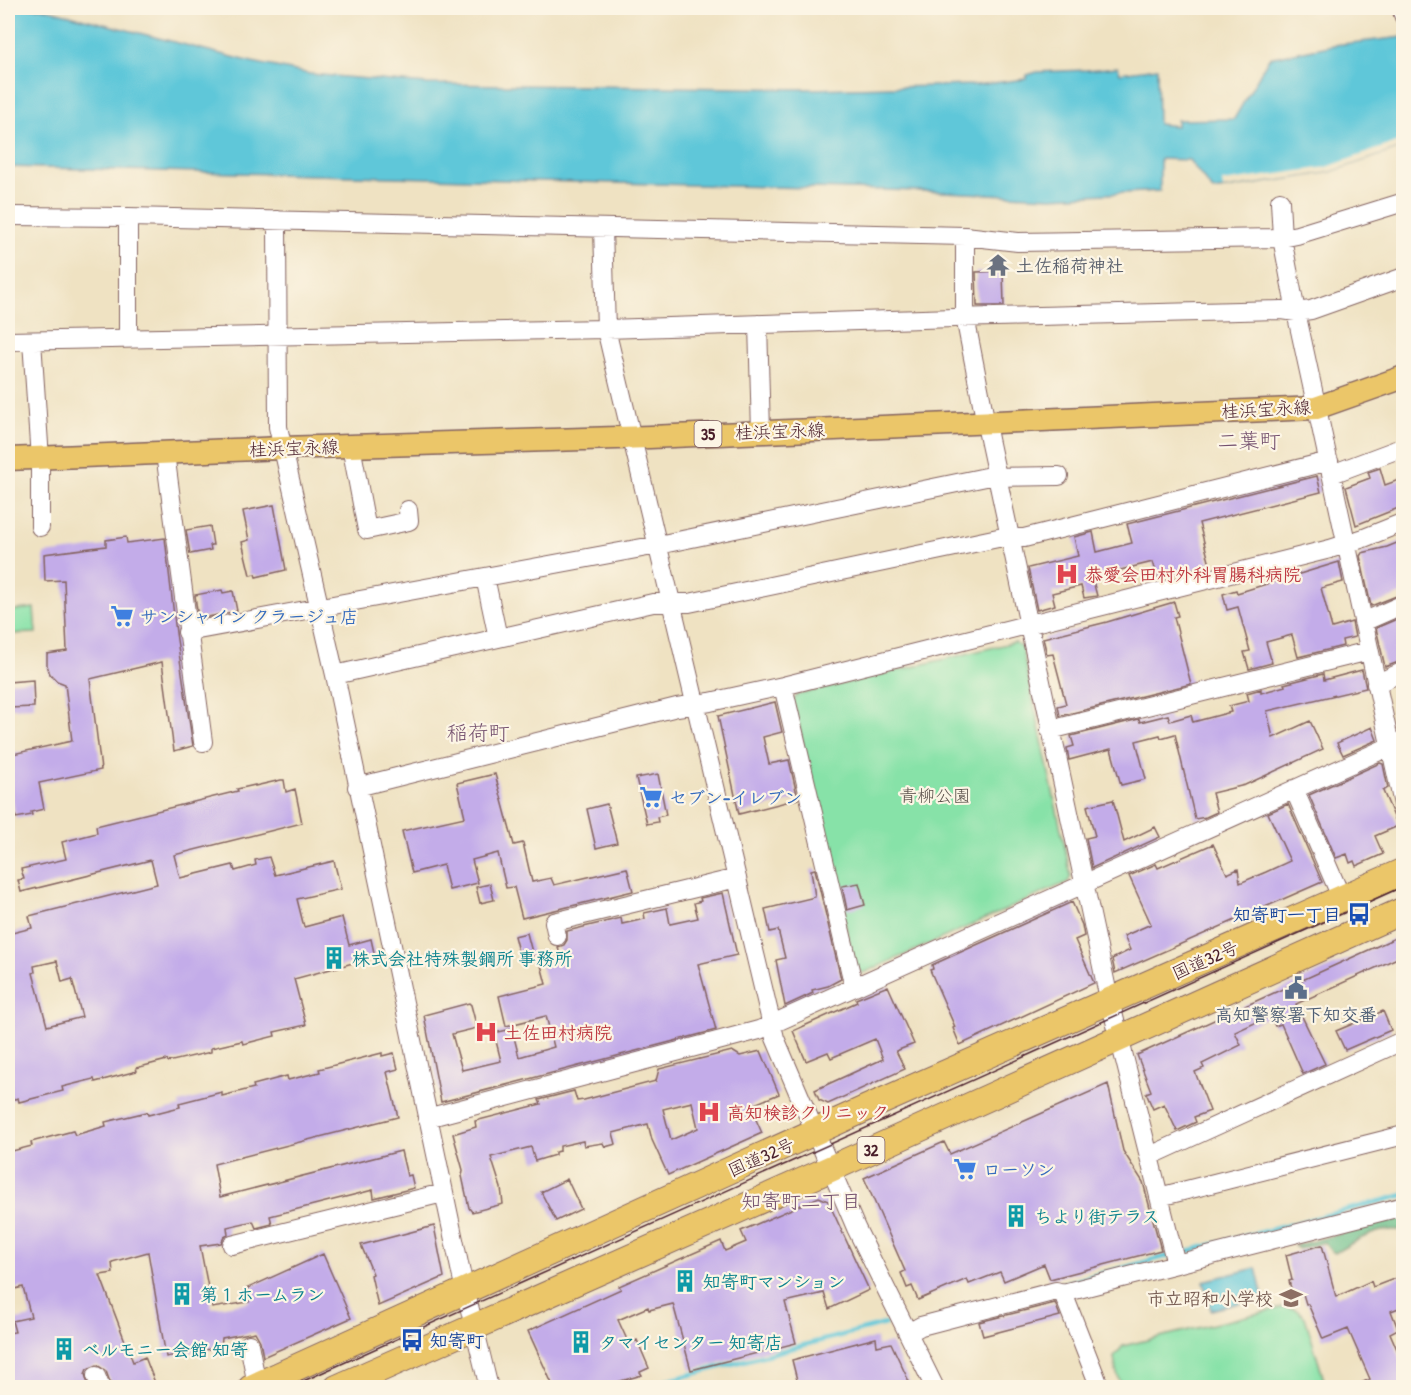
<svg xmlns="http://www.w3.org/2000/svg" width="1411" height="1395" font-family="'Patrick Hand','Klee One',sans-serif">
  <rect width="100%" height="100%" fill="#fcf5e5"/>
  <filter id="ink" filterUnits="userSpaceOnUse"><feTurbulence type="fractalNoise" baseFrequency=".0167" numOctaves="2"/><feDisplacementMap in="SourceGraphic" scale="12" xChannelSelector="R" yChannelSelector="G"/><feConvolveMatrix kernelMatrix="1 2 1 2 8 2 1 2 1" color-interpolation-filters="sRGB"/></filter>
  <filter id="wash" filterUnits="userSpaceOnUse"><feTurbulence type="fractalNoise" baseFrequency=".008" numOctaves="4" result="noise"/><feDisplacementMap in="SourceGraphic" scale="24" xChannelSelector="R" yChannelSelector="G"/><feGaussianBlur stdDeviation="1.35" result="paint"/><feColorMatrix in="noise" values="0 0 0 0 0 0 0 0 0 0 0 0 0 0 0 0 0 1.4 0 .05"/><feComposite in="paint" operator="in"/></filter>
  <g filter="url(#wash)">
    <rect width="100%" height="100%" fill="#efe2c2"/>
    <path fill="#87e2a8" stroke="#68806a" stroke-width="1.5" d="M34,608l2,25 -28,1v-23z
      M1015,642l7,6 49,228 -3,6 -204,91 -8,-3 -63,-269 4,-6z
      M1284,1307l11,2 10,8 21,70h-204l-6,-16 -2,-14 9,-11z"/>
    <path fill="#6dc08c" stroke="#5c705c" stroke-width="1.5" d="M1400,1218l3,2v9c-5,2 -8,0 -14,1 -18,1 -39,14 -54,23l-6,-4 -4,-7 -26,7 -5,-3z"/>
    <path fill="#5ec7d9" stroke="#547382" stroke-width="1.5" d="M8,8h34l210,54 58,12 117,10 385,5 164,-4 50,-6 1,-4 10,-3 50,-2 31,-3 2,6 37,-5 1,56 19,2v-6l57,-1 35,-61 65,-13 69,-8v110l-73,25 -117,19 -24,-31 -29,-1v32l-109,6 -128,-6 -915,-24z
      M1256,1268l7,29 -52,13 -8,-29z"/>
    <path fill="#efe2c2" d="M1403,140v7l-73,25 -107,17 -1,-7 105,-15z"/>
    <g fill="none" stroke-linecap="round" stroke-linejoin="round">
      <path stroke="#5ec7d9" stroke-width="4.5" d="M1177,1254l227,-59
        M1058,1285l110,-29
        M639,1388l246,-64"/>
    </g>
    <g id="blocks">
      <path fill="#c3ace9" fill-rule="evenodd" d="M1003,271l1,35h-27l-1,-34z
        M1380,468l5,17 19,-7v24l-4,1 1,4 -45,18 -10,-38 24,-9 -2,-6z
        M1317,476l4,16 -122,31 11,42 -52,13 -5,-16 -61,15 5,19 -13,2 -3,-12 -29,7 3,12 -18,5 -9,-42 50,-12 -4,-19 19,-5 4,20 35,-9 -5,-19z
        M274,505l12,65 -30,7 -1,-3 -5,1 -8,-33 7,-2 -6,-29z
        M210,526l3,19h-3l1,5 -21,4 -4,-24z
        M126,537l1,6 38,-5 11,95 17,113 -19,5 -12,-89 -72,17 11,91 -62,13 5,26 -13,3 1,3 -16,3 -6,-29h-2v-34l64,-14 -7,-57 -8,-3 -7,-7 -3,-9v-11l20,-3 -3,-71 -19,1 -1,-27 62,-8v-6z
        M1404,540v53l-33,13 -11,-50 2,-3 25,-6z
        M1339,562l4,20 -22,6 11,40 20,-6 3,15 -13,3 1,6 -45,11 -6,-22 -26,7 6,21 -23,6 -5,-17 6,-1 -12,-44 -11,3 -4,-16 13,-4 1,3z
        M222,590l1,3 10,-2 4,20 -39,8 -3,-24z
        M1174,602l4,14 -4,1 17,67 -131,32 -2,-10 8,-2 -13,-50 -6,1 -4,-17 64,-16z
        M1404,616v44l-19,7 -9,-39z
        M1362,670l4,18 -99,23 6,27 37,-17 13,28 -78,36 -33,8 5,19 -11,5 -11,2 -20,-85 -14,4 -1,-3 -24,6 10,38 -25,6 -10,-36 -42,11 -2,-12 7,-2 -3,-10 68,-17 1,3 28,-7 2,6 21,-6 2,7 38,-10 -2,-6 20,-5 -2,-8 14,-4v4l24,-7 -1,-2 39,-10 1,6z
        M33,680l1,27 -26,1v-26z
        M775,702l7,30 -19,5 6,27 20,-4 9,39 -59,15 -21,-98z
        M1372,727l5,13 -34,15 -6,-12z
        M1380,763l3,1 5,24 -5,3 15,35 -23,10 8,18 -27,12 -2,-5 -4,2 -3,-9 -11,4 -27,-63z
        M495,774l19,71 9,-2 9,39 19,-4 3,7 73,-17 6,23 -111,27 -8,-31 -8,1 -8,-35 -26,7 6,23 -29,7 -6,-25 -31,8 -10,-42 63,-14 -8,-34z
        M658,774l8,41 -9,2 1,5 -11,2 -11,-46z
        M281,780h3l2,12 9,-3 7,34 -128,32 6,23 53,-13 2,6 21,-6 -1,-5 14,-3 6,18 59,-14 7,28 -44,10 7,28 38,-10 7,28 22,-6 4,18 -81,22 12,46 -32,7 1,4 -32,8 -1,-3 -31,7v4l-43,10 -1,-2 -31,8 1,3 -42,11 -1,-3 -32,8 1,4 -44,11 -1,-4 -10,3v-167l24,-6 -3,-12 128,-32 -6,-24 -130,32 -3,-12 6,-1 -3,-10 45,-10 -4,-17 35,-9 -1,-7 142,-35 -1,-2 18,-4v1zM57,961l5,21 10,-3 10,38 -35,9 -14,-53 2,-1 -1,-6z
        M1113,800l11,42 31,-15 5,10 -68,31 -6,-30 9,-2 -8,-30z
        M607,804l10,39 -21,5 -9,-39z
        M1288,804l34,78 -207,91 -3,-14 18,-9 -6,-14 27,-12 -22,-48 27,-12 2,4 55,-24 14,30 11,-5 2,14 26,-11 24,-11 -22,-48z
        M815,869l26,110 -13,7 -16,4 1,3 -28,13 -9,-46 9,-2 -7,-28 -8,2 -5,-23 50,-12 -4,-27z
        M859,883l6,22 -18,5 -5,-24z
        M490,884l4,16 -14,3 -4,-16z
        M723,893l14,62 -39,9 18,66 -275,72 -17,-87 45,-12 2,2 6,23 -25,6 10,36 39,-9 -7,-28 18,-4 7,28 35,-10 -8,-31 -40,10 -7,-30 47,-12 -5,-19 20,-5 -3,-13 6,-2 3,-5v-9l54,-13 1,6 23,-5 -1,-6 23,-5 3,16 28,-6 -4,-15 7,-2 -1,-3z
        M1072,902l10,23 2,11 -9,4 19,43 -134,62 -7,-17 2,-1 -25,-57 3,-1 -1,-4z
        M527,933l6,23 -13,3 -6,-23z
        M1404,934v21l-108,49 29,60 -22,10 -22,-50 -6,2 -5,-10 -35,16 6,13 -39,19 2,4 -9,4 15,39 -16,6 2,5 -19,9 -13,-27 -11,5 -7,-16 5,-2 -14,-36z
        M888,986l26,58 -18,7 9,18 -77,35 -9,-4 -4,-10 68,-31 -8,-20 -44,19 -3,-6 -22,9 -13,-30 64,-29 -1,-3z
        M1383,1011l8,19 -46,20 -9,-19z
        M732,1051l8,5 21,-5 18,43 -29,12 12,27 -94,42 -16,-35 -4,-16 -35,9 3,11 -11,3 -2,-4 -19,3 -1,-5 -23,5v5l-5,1v3l-20,6 -4,-14 -40,10 10,31 2,16 -31,8 -3,-4 -7,-32 1,-6 -10,-36 23,-7 -1,-6 66,-17 -2,-4 35,-9 3,10 7,-1 72,-19 3,-12zM692,1102l6,26 -27,12 -8,-31z
        M382,1053v3l12,-3 4,16 -11,3 11,45 -184,47 6,33 181,-46 6,25 4,-1 3,13 -40,10 -1,-8 -103,26 2,8 -16,4 -3,-7 -26,6 1,8 -4,2 -3,6 -21,3 12,62 37,-6 -3,-13 77,-35 28,64 -88,39 -3,-16 -5,-9 -33,6 -1,9 -55,10 -18,-105 -36,10 1,11 -13,2 33,87 12,-5 12,31h-45l-6,-17 -9,-6 -10,4 -2,5 4,14h-81v-55l7,-1 -3,-11 19,-4 -8,-30 -15,4v-139l24,-6 -1,-4 42,-11 2,4 31,-9 -1,-4 42,-10 1,3 32,-8 -1,-4 43,-11v4l32,-8 -1,-3 34,-9 1,4 32,-8 -1,-3z
        M1108,1084l15,67 20,31 18,68 -111,29 -6,-15 -40,17 -4,-9 -31,12 -2,-5 -49,21 -6,-14 -5,2 -6,-15 4,-2 -41,-93 80,-36 6,12z
        M567,1179l14,30 -25,12 -15,-29z
        M819,1197l9,4 41,89 -40,19 -5,-16 -39,9 11,41 -105,27 -18,-66 -24,6 -1,-3 -30,13 11,24 8,-4 12,28 -9,4 2,3 -46,13h-42l-26,-57 93,-42 -2,-3 102,-45 4,10 21,-9 -5,-11z
        M434,1226l10,51 -66,29 -7,-31 2,-1 -12,-29z
        M1322,1245l14,52 35,-16 2,6 31,-12v31l-13,5 7,18 -8,4 12,28h-2l4,8v19h-54l20,-9 -22,-50 -25,10 -15,-35h-2l-3,-10 -10,2 -4,-15 3,-1 -6,-25z
        M1055,1303l5,13 -77,20 -4,-14z
        M876,1338l1,8 14,-3 21,45h-113l-7,-28z"/>
    </g>
  </g>
  <g filter="url(#ink)">
    <use href="#blocks" fill-opacity="0" stroke="#846360" stroke-width="1.5"/>
    <g fill="none" stroke-linecap="round" stroke-linejoin="round">
      <g stroke="#846360" stroke-width="20">
        <path id="minor" d="M1401,8l3,9
          M1280,201l2,37 14,74 108,497
          M8,216l120,1 837,19 53,6 264,-4 15,-3 107,-33
          M128,217v122
          M277,220l1,207 57,248 126,598 28,115
          M603,228l3,101 169,709 81,190 79,160
          M965,236v81l24,122 117,546 70,279
          M758,324l3,108
          M8,341l598,-12 348,-11 328,-8 14,2 15,-2 93,-33
          M32,341l8,118v68
          M351,446l16,84 42,-9 -1,-11
          M165,453l38,289
          M1332,474l72,-27
          M485,577l13,61
          M1363,622l41,-18
          M187,632l471,-87 328,-68 73,-1
          M335,675l318,-72h36l309,-65h26l305,-77
          M1376,684l28,-13
          M783,686l71,301
          M1050,730l319,-79
          M357,787l320,-80 33,-5 73,-16 547,-137 34,-11 40,-16
          M1294,789l48,110
          M557,936l-3,-14 183,-44
          M427,1118l332,-88 645,-290
          M1150,1156l254,-116
          M1159,1197l245,-62
          M232,1245l211,-52
          M1063,1293l37,95
          M908,1333l13,-7 135,-35 7,2 341,-87
          M249,1344l8,41
          M96,1376l5,12"/>
      </g>
      <g stroke="#846360" stroke-width="25">
        <path id="major" d="M8,459l274,-11 368,-11 666,-29 88,-31"/>
      </g>
      <g stroke="#846360" stroke-width="28">
        <path id="highway" d="M251,1388l616,-280 537,-237
          M337,1388l493,-219 574,-259"/>
      </g>
      <use href="#minor" stroke="#fff" stroke-width="18"/>
      <use href="#major" stroke="#ebc669" stroke-width="22"/>
      <use href="#highway" stroke="#ebc669" stroke-width="26"/>
      <path stroke="#4a1f2b" stroke-width="1.5" d="M288,1388l1116,-502"/>
    </g>
  </g>
  <defs>
    <g id="temple-bare" transform="scale(1.8)"><path d="M0-6L5-2H3V0L6.5 2.5H4V6H1.5V3h-3V6H-4V2.5H-6.5L-3 0V-2H-5Z" fill="#6b7280" stroke="#fcf5e5" stroke-width="2.5" paint-order="stroke"/></g>
    <g id="hospital-bare" transform="scale(1.8)"><path d="M-5-5h3v3.5h4V-5h3V5h-3V1.5h-4V5h-3Z" fill="#e0444e" stroke="#fcf5e5" stroke-width="2.5" paint-order="stroke"/></g>
    <g id="supermarket-bare" transform="scale(1.8)"><path d="M-6-5.5h2.5l.6 2H6L4.5 2H-2.5L-4.4-4H-6ZM-1.5 3.2a1.3 1.3 0 1 0 .1 0ZM3 3.2a1.3 1.3 0 1 0 .1 0Z" fill="#3f7fe0" stroke="#fcf5e5" stroke-width="2.5" paint-order="stroke"/></g>
    <g id="bus-bare" transform="scale(1.8)"><path d="M-5-6H5V4H4V6H2V4H-2V6H-4V4H-5ZM-3.5-4V0h7V-4ZM-3.5 1.2v1.5H-2V1.2ZM2 1.2v1.5H3.5V1.2Z" fill="#1a4fb4" stroke="#fcf5e5" stroke-width="2.5" paint-order="stroke"/></g>
    <g id="building-bare" transform="scale(1.8)"><path d="M-4-6H4V6H1V3H-1V6H-4ZM-2.5-4.3h1.7v1.8h-1.7ZM.8-4.3h1.7v1.8H.8ZM-2.5-1h1.7V.8h-1.7ZM.8-1h1.7V.8H.8Z" fill="#0f9aa8" stroke="#fcf5e5" stroke-width="2.5" paint-order="stroke"/></g>
    <g id="civic-bare" transform="scale(1.8)"><path d="M-.6-6.5H3V-4.5H.6V-3L4-1V1h2V6H-6V1h2V-1L-.6-3ZM-1.2 2.5V6h2.4V2.5Z" fill="#5c6f8a" stroke="#fcf5e5" stroke-width="2.5" paint-order="stroke"/></g>
    <g id="school-bare" transform="scale(1.8)"><path d="M0-5L7-2L0 1L-7-2ZM-4 1L0 2.5L4 1V4Q0 6-4 4Z" fill="#8d6e63" stroke="#fcf5e5" stroke-width="2.5" paint-order="stroke"/></g>
  </defs>
  <g fill-rule="evenodd">
    <use href="#temple-bare" x="998" y="265"/>
    <use href="#hospital-bare" x="1067" y="574"/>
    <use href="#supermarket-bare" x="122" y="616"/>
    <use href="#supermarket-bare" x="651" y="797"/>
    <use href="#bus-bare" x="1359" y="914"/>
    <use href="#building-bare" x="334" y="958"/>
    <use href="#civic-bare" x="1296" y="988"/>
    <use href="#hospital-bare" x="486" y="1032"/>
    <use href="#hospital-bare" x="709" y="1112"/>
    <use href="#supermarket-bare" x="965" y="1169"/>
    <use href="#building-bare" x="1016" y="1216"/>
    <use href="#building-bare" x="685" y="1281"/>
    <use href="#building-bare" x="182" y="1294"/>
    <use href="#school-bare" x="1291" y="1298"/>
    <use href="#bus-bare" x="412" y="1340"/>
    <use href="#building-bare" x="581" y="1342"/>
    <use href="#building-bare" x="64" y="1349"/>
  </g>
  <g text-anchor="middle" dominant-baseline="central" stroke-width="4.5" stroke-linejoin="round" paint-order="stroke">
    <g fill="#fcf5e5" stroke="#7f5f63" stroke-width="1.5">
      <rect x="694.5" y="421" width="27" height="26" rx="4.5"/>
      <rect x="857.5" y="1137" width="27" height="26" rx="4.5"/>
    </g>
    <g font-size="16" font-weight="bold" fill="#4a1f2b">
      <text x="708" y="434">35</text>
      <text x="871" y="1150">32</text>
    </g>
    <g font-size="18" font-weight="bold" fill="#5b616d" stroke="#fcf5e5" text-anchor="start">
      <text x="1016" y="265">土佐稲荷神社</text>
    </g>
    <g font-size="18" fill="#4a1f2b" stroke="#fcf5e5">
      <text transform="translate(1266 409) rotate(-3)">桂浜宝永線</text>
      <text transform="translate(780 431) rotate(-2)">桂浜宝永線</text>
      <text transform="translate(294 448) rotate(-2)">桂浜宝永線</text>
      <text transform="translate(1205 960) rotate(-24)">国道32号</text>
      <text transform="translate(761 1157) rotate(-24)">国道32号</text>
    </g>
    <g font-size="18" font-weight="bold" fill="#be3a42" stroke="#fcf5e5" text-anchor="start">
      <text x="1085" y="574">恭愛会田村外科胃腸科病院</text>
      <text x="504" y="1032">土佐田村病院</text>
      <text x="727" y="1112">高知検診クリニック</text>
    </g>
    <g font-size="18" font-weight="bold" fill="#366cbe" stroke="#fcf5e5" text-anchor="start">
      <text x="140" y="616">サンシャイン クラージュ店</text>
      <text x="669" y="797">セブン-イレブン</text>
      <text x="983" y="1169">ローソン</text>
    </g>
    <g font-size="18" fill="#59504a" stroke="#fcf5e5">
      <text x="935" y="795">青柳公園</text>
    </g>
    <g font-size="18" font-weight="bold" fill="#164399" stroke="#fcf5e5" text-anchor="end">
      <text x="1341" y="914">知寄町一丁目</text>
      <text x="430" y="1340" text-anchor="start">知寄町</text>
    </g>
    <g font-size="18" font-weight="bold" fill="#0d838f" stroke="#fcf5e5" text-anchor="start">
      <text x="352" y="958">株式会社特殊製鋼所 事務所</text>
      <text x="1034" y="1216">ちより街テラス</text>
      <text x="703" y="1281">知寄町マンション</text>
      <text x="200" y="1294">第１ホームラン</text>
      <text x="599" y="1342">タマイセンター 知寄店</text>
      <text x="82" y="1349">ベルモニー会館 知寄</text>
    </g>
    <g font-size="18" font-weight="bold" fill="#4e5e75" stroke="#fcf5e5">
      <text x="1296" y="1014">高知警察署下知交番</text>
    </g>
    <g font-size="18" font-weight="bold" fill="#785e54" stroke="#fcf5e5" text-anchor="end">
      <text x="1273" y="1298">市立昭和小学校</text>
    </g>
    <g font-size="20" fill="#74506e" stroke="#fcf5e5">
      <text x="801" y="1200">知寄町二丁目</text>
    </g>
    <g font-size="21" fill="#74506e" stroke="#fcf5e5">
      <text x="1249" y="440">二葉町</text>
      <text x="478" y="732">稲荷町</text>
    </g>
  </g>
  <rect width="1411" height="1395" fill="none" stroke="#fcf5e5" stroke-width="30"/>
</svg>
